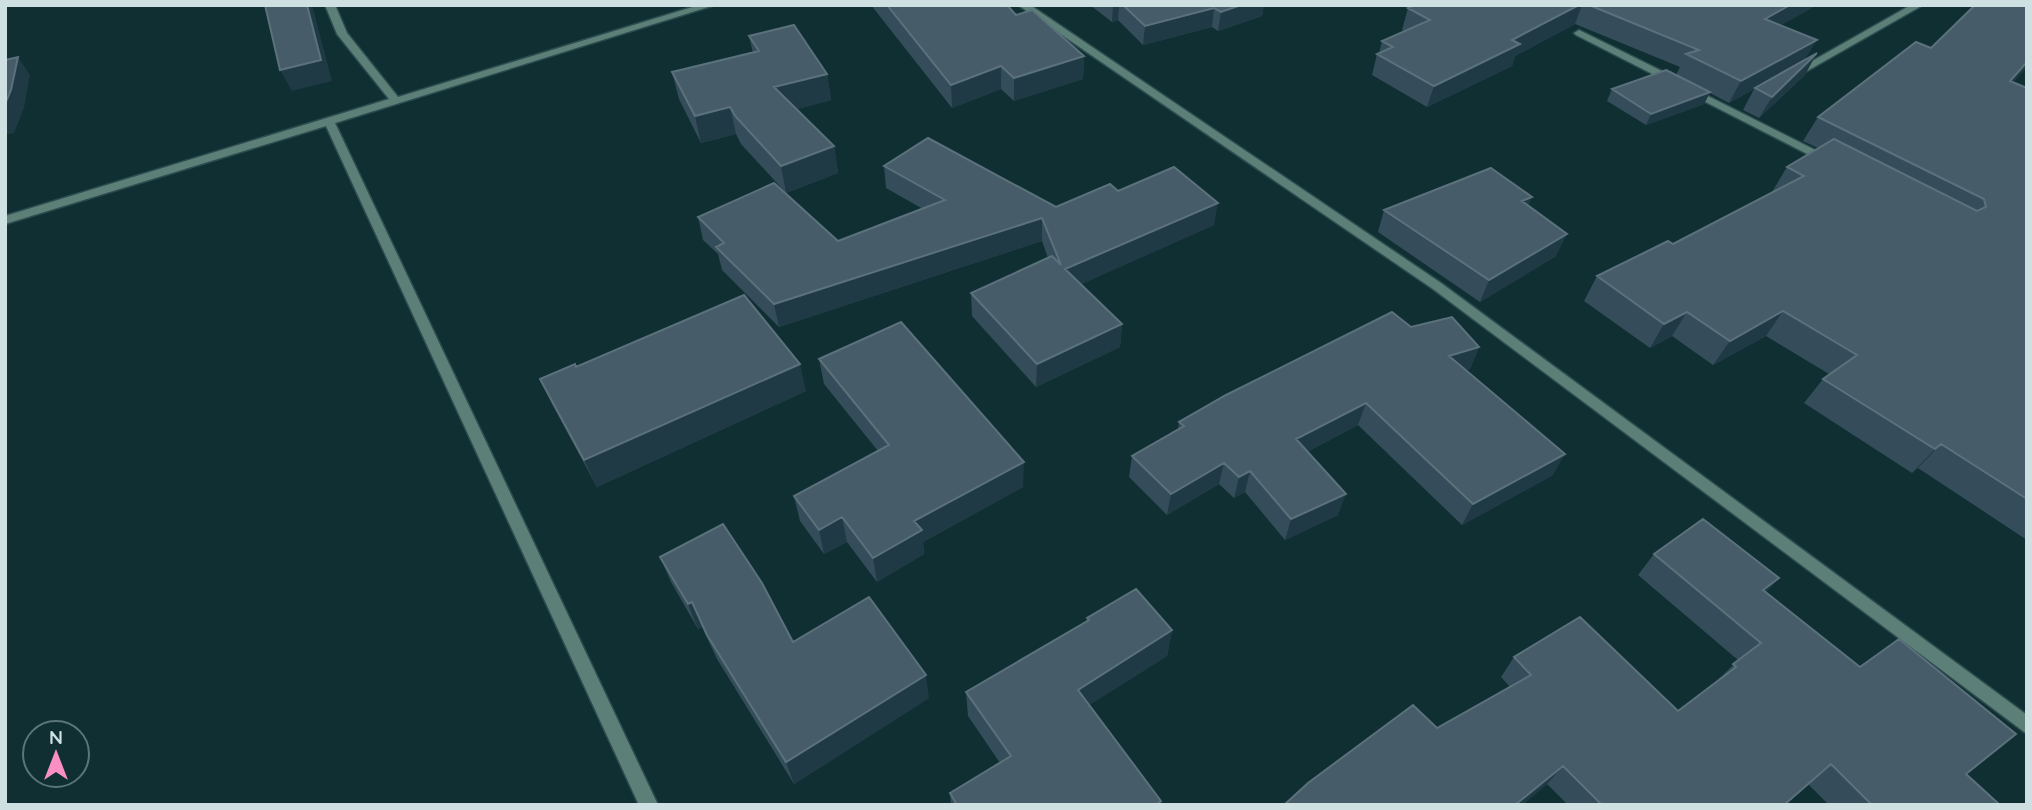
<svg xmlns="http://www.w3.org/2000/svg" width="2032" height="810" font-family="Quicksand,sans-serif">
  <rect width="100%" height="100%" fill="#0f2f33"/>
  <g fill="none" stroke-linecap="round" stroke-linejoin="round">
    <g stroke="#2e4b4f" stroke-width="3">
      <path id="minor" d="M325,5h10l12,28 51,64 301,-92h16l-380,118 323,682h-19l-313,-679 -321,98v-8l384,-117 -52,-65z
        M1018,5h12l411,278 586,432v19l-594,-445z
        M1911,5h12l-123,70h-8l-1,-2z
        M1579,30l99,49 1,2 -5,3 -4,-1 -94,-48 -2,-2z
        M1692,88l139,70 2,2 -2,2h-8l-135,-69v-4z"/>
    </g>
    <use href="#minor" fill="#5c8077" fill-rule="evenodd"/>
  </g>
  <path fill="#354d5a" d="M871,5h136l9,10 68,41 -1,23 -69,22 -13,-12 -49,19z
    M1090,5h174l-2,11 -44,15 -6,-4 -69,18 -25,-25 -6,2z
    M1415,5h402l-36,20 24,36v14l-46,43 -16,-8 11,-21 -25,14 -19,-10 -6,11 -58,21 -39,-24 5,-12 64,-14 4,-8 -105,-43 -60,32 -3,10 -85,41 -55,-32 5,-21 2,-1 3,-12 23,-10 -3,-1 6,-22z
    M2027,5v62l-14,15 14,6v452l-109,-72 -6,5 -108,-70 19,-24 6,-5 -63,-38 -53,29 -41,-29 -22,12 -66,-47 13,-25 76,-32 100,-52h-1l15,-25 31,-19 -15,-7 15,-24 113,-69z
    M749,36l78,38 4,26 -34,9 37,37 4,27 -52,20 -45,-49 -5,-10 -35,9 -22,-44 -7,-27 81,-19z
    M884,166l172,41 62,-16 96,34 -133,59 41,40 -2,23 -84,40 -64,-71 -1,-23 77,-35 -6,-17 -263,86 -57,-57 -4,-16 -15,-14 -5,-23 140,24 85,-32 -37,-21z
    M1528,206l28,50 -76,46 -102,-70 6,-22z
    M1411,327l68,20 -9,22 -4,1 87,105 -91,50 -104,-100 -51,27 31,63 -53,25 -40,-48 -11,6 -15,-14 -52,31 -38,-38 3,-21 46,-27 1,-7z
    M819,359l204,128 -100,55 1,12 -47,28 -30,-40 -23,12 -24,-33 -6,-25 84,-45 -54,-67z
    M577,367l229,24 -209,96 -44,-81 -13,-27z
    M1654,554l125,24 -13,14 234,213h-171l-21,-21 -24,21h-216l-21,-21 -25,21h-238l153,-77 73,-41 -9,-10 13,-20 164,54 38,-29 22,-22 -100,-85z
    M660,557l133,85 136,56 -135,86 -77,-125 -15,-32 -4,2 -27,-47z
    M1087,618l85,12 -5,26 -78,49 72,96v4h-210l-1,-12 50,-30 -32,-47 -2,-24 121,-71z"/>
  <path fill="#1f3a44" d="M307,5h5l20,76 -40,10 -12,-21z
    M1113,5h6l-1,15 -6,2z
    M1241,5h23l-2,11 -44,15 3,-19z
    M1579,5h3l-7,19 -60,32 -3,10 -85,41 7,-21 78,-46z
    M1790,5h27l-63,35 11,-21z
    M1214,8l-2,19 -69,18 2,-19z
    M1817,40l-13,21 -75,42 12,-22z
    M1817,53l-12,22 -46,43 13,-21z
    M1084,56l-1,23 -69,22v-23z
    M18,57l12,18 -6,33 -10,25 -9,2v-31z
    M2027,62v5l-35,38 18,-24z
    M1001,66v23l-49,19 -1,-23z
    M827,74l4,26 -52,14 -5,-27z
    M1710,92l-6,12 -58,21 5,-11z
    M730,107l6,27 -35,9 -6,-27z
    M834,146l4,27 -52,20 -5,-27z
    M1532,197l-9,22 -1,-18z
    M1218,203l-4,22 -150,67 1,-23z
    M1042,218v23l-263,86 -5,-23z
    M1567,234l-11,22 -76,46 9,-22z
    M1783,311l-17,25 -53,29 17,-24z
    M1687,312l-15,24 -22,12 14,-24z
    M1122,324l-2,23 -84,40 1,-23z
    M1479,347l-9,22 -29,8 8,-21z
    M800,364l6,27 -209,96 -13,-27z
    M1366,403l-8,22 -68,36 6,-22z
    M1941,444l-23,24 -6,5 23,-24z
    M1565,454l-12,21 -91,50 11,-21z
    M1024,462l-1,25 -100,55 1,12 -47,28 -4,-24 41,-37z
    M1224,463l-5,21 -52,31 4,-21z
    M1250,471l-5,21 -11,6 5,-21z
    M1346,494l-8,21 -53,25 6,-21z
    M842,517l5,25 -23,12 -5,-24z
    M1779,578l-19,21 3,-9z
    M692,602l10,25 -4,2 -10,-25z
    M1172,630l-5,26 -92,58 3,-24z
    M926,675l3,23 -135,86 -8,-22z
    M1563,766l-16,18 -25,21h-7z"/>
  <path fill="#465d69" stroke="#5b717c" stroke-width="2" d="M265,5h42l14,55 -41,10z
    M887,5h120l9,10 16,-5 52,46 -70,22 -13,-12 -50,19z
    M1123,5h118l-20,7 -7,-4 -69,18z
    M1415,5h164l-67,35 8,4 -86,42 -57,-32 16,-7 -11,-6 48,-21 -22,-12z
    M1589,5h201l-25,14 52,21 -76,41 -55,-27 13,-4z
    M1975,5h52v57l-17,19 17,7v411l-86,-55 -6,5 -112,-70 34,-24 -74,-44 -53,30 -43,-29 -23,12 -67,-48 71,-35 5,3 131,-68 -17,-9 47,-28 143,72 9,-4 -2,-8 -166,-82 98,-75 15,6z
    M794,25l33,49 -53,13 60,59 -53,20 -45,-49 -6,-10 -35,9 -23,-44 87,-21 -10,-15z
    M1817,53l-45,44 -17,-9z
    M18,57l-7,33 -6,14v-44z
    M1666,70l44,22 -59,22 -39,-25z
    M928,138l128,69 54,-23 8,7 56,-24 44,36 -153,66 57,55 -85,40 -66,-71 81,-37 9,9 -19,-47 -268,86 -58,-57 8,-4 -26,-26 76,-34 64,58 107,-41 -61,-34z
    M1491,168l41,29 -10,4 45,33 -78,46 -105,-70z
    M744,295l56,69 -216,96 -44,-81 35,-15 1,3z
    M1392,312l19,15 41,-10 27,30 -30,9 116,98 -92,50 -107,-101 -70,36 50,55 -55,25 -41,-48 -11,6 -15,-14 -53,31 -39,-38 52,-30 -5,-4 47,-27z
    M901,322l123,140 -110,59 8,9 -49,28 -31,-41 -23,13 -25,-34 95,-51 -70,-86z
    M1703,519l76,59 -16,12 97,77 39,-28 117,95 -50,40 34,31h-128l-41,-41 -47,41h-182l-39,-39 -48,39h-231l24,-22 105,-78 24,23 94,-53 -17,-18 66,-40 98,94 58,-44 -3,-3 28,-21 -107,-89z
    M723,524l39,59 31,59 76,-45 57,78 -140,87 -79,-127 -15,-33 -4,2 -28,-47z
    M1136,589l36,41 -94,60 83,111 -5,4h-199l-7,-12 61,-37 -45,-64 123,-72 -2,-2z"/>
  <rect width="2032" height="810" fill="none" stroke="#cee0e2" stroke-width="14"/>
  <g transform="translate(56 754)"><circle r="33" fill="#0f2f33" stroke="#5b7679" stroke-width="2"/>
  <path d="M0-5L12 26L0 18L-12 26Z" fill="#fb8fc4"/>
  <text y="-10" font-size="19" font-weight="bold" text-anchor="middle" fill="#cee0e2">N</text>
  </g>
</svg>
